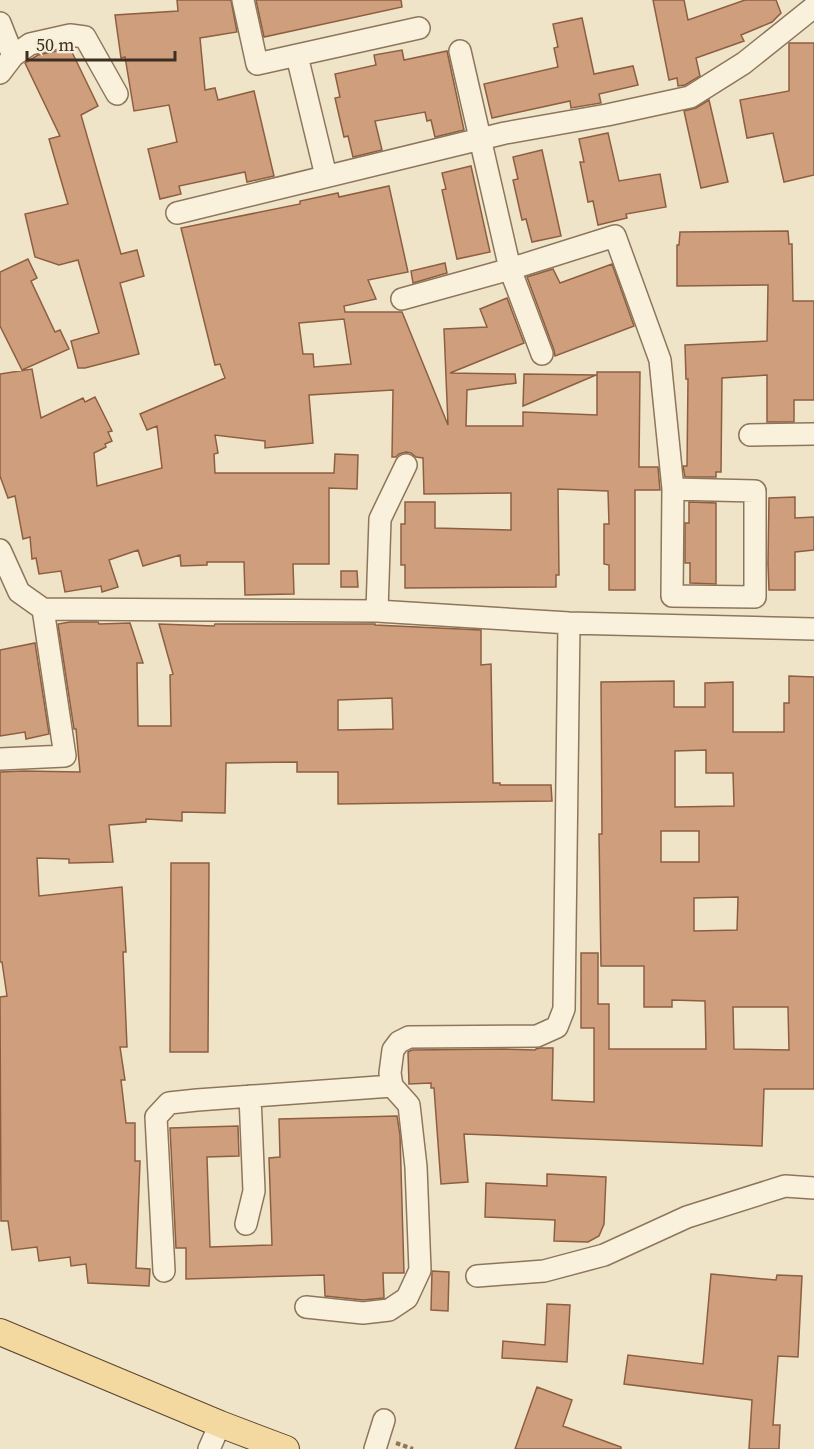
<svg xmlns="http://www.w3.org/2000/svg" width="814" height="1449" font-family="'Source Serif 4',serif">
  <rect width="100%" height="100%" fill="#f0e4c8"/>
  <path fill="#cf9f7d" stroke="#8d5f41" stroke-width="1.5" fill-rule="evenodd" d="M177,0h54l6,32 -37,6 5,52 10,-2 3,12 36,-9 20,85 -27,6 -2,-10 -66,14 2,8 -21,5 -12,-50 29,-7 -8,-37 -35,6 -9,-54 -4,1 -6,-43 63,-4z
    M256,0h145l1,7 -138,30z
    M653,0h31l4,20 57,-20h31l5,13 -9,9 -31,13 3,6 -48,17 4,18 -15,9 -7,1 -1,-8 -8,2z
    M582,18l12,56 39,-8 5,19 -39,9 2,9 -30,5 -1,-7 -78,17 -8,-34 74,-17 -4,-19 4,-1 -5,-23z
    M789,43h25v132l-30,7 -11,-49 -26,5 -7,-38 49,-9z
    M70,48l28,58 -17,9 40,139 16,-4 7,26 -24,7 19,71 -54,14h-7l-7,-27 28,-8 -21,-73 -19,5 -24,-8 -10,-43 43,-10 -19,-65 11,-3 -35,-73 13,-8z
    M402,50l2,10 43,-9 17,79 -29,7 -4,-17 -4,1 -2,-9 -50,9 7,29 -29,7 -5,-21 -4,1 -9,-39 5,-1 -5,-23 41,-9 -2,-10z
    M709,100l19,82 -27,6 -17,-77 12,-3z
    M608,133l11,48 41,-7 6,33 -40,7 1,4 -29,7 -5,-24 -5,1 -8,-40h4l-5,-23z
    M542,150l19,86 -29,6 -6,-23 -4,1 -9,-40 5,-1 -5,-22z
    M471,166l19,86 -33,7 -15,-69 4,-1 -4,-16z
    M389,186l19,86 -40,8 8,19 -32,7 1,6h57l46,113 -4,-96 43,-2 -7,-18 27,-11 17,45 -74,30 65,1 1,9 -49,7 -1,36h57v-14l74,3v-43h43l-1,95h19l2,23h-25v100h-26v-25l-5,-1v-40h5l-1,-33 -50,-2 1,86h-3v12l-151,1v-23h-4v-41h4v-22h30v26l76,2v-37l-87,1 -1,-36 -7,-1 -5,-4 -5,-1 -7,2 -3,3h-4l1,-67 -84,5 4,48 -48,5v-7l-50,-6 3,18 -4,1 1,19h119l1,-19 23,1 -1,34 -28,-1v76h-36l1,30 -49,1 -1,-33h-37v3l-26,1 -1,-11 -37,11 -5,-16 -29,10 9,27 -16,5 -1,-6 -36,6 -4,-21 -22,3 -3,-16 -4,1 -2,-22 -7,2 -8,-43 -7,2 -8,-22v-102l32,-5 9,49 42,-20 2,4 10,-5 17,34 -4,1 4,9 -7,3 1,3 -12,6 3,33 65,-18 -5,-42 -10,4 -7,-16 85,-36 -5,-14 -5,1 -34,-137 119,-24v-3l38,-8 1,4zM344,319l7,45 -37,3 -1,-13h-10l-4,-31z
    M788,231l1,13h3l1,57h21v99h-20v22h-27v-47l-45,3 -1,94h-5v5h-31l-2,-11h4l1,-87h-2l-1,-34 82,-4 1,-56 -91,1v-41h2l1,-13z
    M28,259l9,19 -6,3 24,51 5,-2 9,19 -47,21 -22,-44v-54z
    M445,263l2,10 -34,10 -2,-12z
    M612,264l22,62 -79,30 -1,-6 -27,-73 26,-8 7,14z
    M524,374l72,1 -73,31z
    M795,497v21l19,-1v33l-19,2v38h-26l-1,-26 1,-66z
    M689,502l27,1v81l-26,-1v-20h-5v-40h4z
    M341,571h16l1,16h-17z
    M70,622h28l1,2 31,-1 13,40h-6l1,63h33l-1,-51 3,-1 -14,-50 55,2 1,-2h160v1l106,5v35l10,-1 2,119h7v2h51l1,16 -214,3v-32h-41v-10l-71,1 -1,50 -43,-1v9l-36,-2v3l-37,3 4,37 -44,1v-4l-32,-1 2,38 83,-9 4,65h-3l4,95h-7l5,33h-4l5,43h9v38h5l-4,107 14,1 -1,17 -61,-3 -2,-19 -15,2 -1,-9 -31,4 -2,-14 -25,3 -4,-29h-7l-1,-224 7,-1 -5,-34h-2v-190l24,-1 56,1 -4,-43h-2l-16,-105zM392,698l1,31 -55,1v-30z
    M35,643l14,91 -23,5 -1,-7 -25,4v-86z
    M789,676l25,1v412h-50l-2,57 -298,-12 4,48 -27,2 -7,-96h-3v-5l-22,1 -1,-32 4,-2 92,-1 31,1 1,-1 4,-1h13l-1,52 42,2v-74h-13v-75h17v51h11v45h97l-1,-48 -33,-1v7h-28v-41h-43l-2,-132h3l-1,-152 73,-1v26h31v-24l28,-1v50h51v-29h5zM706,750v23h27l1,33 -59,1v-56zM661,831h38v31h-38zM738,897l-1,33 -43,1v-33zM733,1007h55l1,43 -55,-1z
    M171,863h38l-1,189h-38z
    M397,1116l3,19 4,138h-21l1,25 -21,2 -38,-4 -1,-21 -138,4v-31h-10l-6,-120 68,-2 1,30 -32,1 3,90 62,-2 -3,-87 11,-1 -1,-38z
    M547,1174l59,3 -2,47 -5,12 -11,6 -34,-1 1,-21 -70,-3 1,-34 61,3z
    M432,1271l17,1 -1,39 -17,-1z
    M711,1274l65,6 1,-5 25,1 -4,81 -20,-1 -5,69h7l-1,24h-30l3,-49 -128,-16 4,-29 75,9z
    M547,1304l23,1 -3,57 -65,-4 1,-17 42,4z
    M537,1387l35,13 -9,26 58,21v2h-106z"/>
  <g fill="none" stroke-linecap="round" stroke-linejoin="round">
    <g stroke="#8d765c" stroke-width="24">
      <path id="minor" d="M243,0l14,64 162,-36
        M0,23l13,33
        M460,51l50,218 32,85
        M297,56l29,120
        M0,73l13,-17 17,-12 40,-9 15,2 32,57
        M177,213l328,-80 102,-18 83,-18 54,-34 70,-56
        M402,299l108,-30 105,-33 45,124 13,129 -1,107 83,1v-106l-82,-2
        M750,435l64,-1
        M0,550l19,42 24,17 334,2 192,12 245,6
        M377,611l3,-92 26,-54
        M0,759l65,-3 -22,-147
        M246,1224l8,-33 -4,-95
        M164,1271l-8,-154 13,-14 28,-3 195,-14
        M477,1276l67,-5 60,-16 83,-38 98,-31 29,2
        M306,1307l57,6 26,-3 18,-12 13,-28 -4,-103 -7,-62 -17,-19 -2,-13 3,-23 6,-8 10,-5 128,-1 20,-9 7,-18 5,-386
        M209,1449l11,-25
        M375,1449l9,-29"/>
    </g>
    <g stroke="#5b4430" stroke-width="28">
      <path id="major" d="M0,1332l220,92 66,25"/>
    </g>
    <path stroke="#8d765c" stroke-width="4" stroke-dasharray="4.5 3" stroke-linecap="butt" d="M396,1443l17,6"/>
    <use href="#minor" stroke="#faf1dc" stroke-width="21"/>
    <use href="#major" stroke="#f3d9a0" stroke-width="26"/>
  </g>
  <path d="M27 51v9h148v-9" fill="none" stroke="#3d2e20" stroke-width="3"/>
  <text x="36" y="51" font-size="18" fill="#3d2e20" stroke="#f7eed8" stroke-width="4.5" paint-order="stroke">50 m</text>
</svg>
